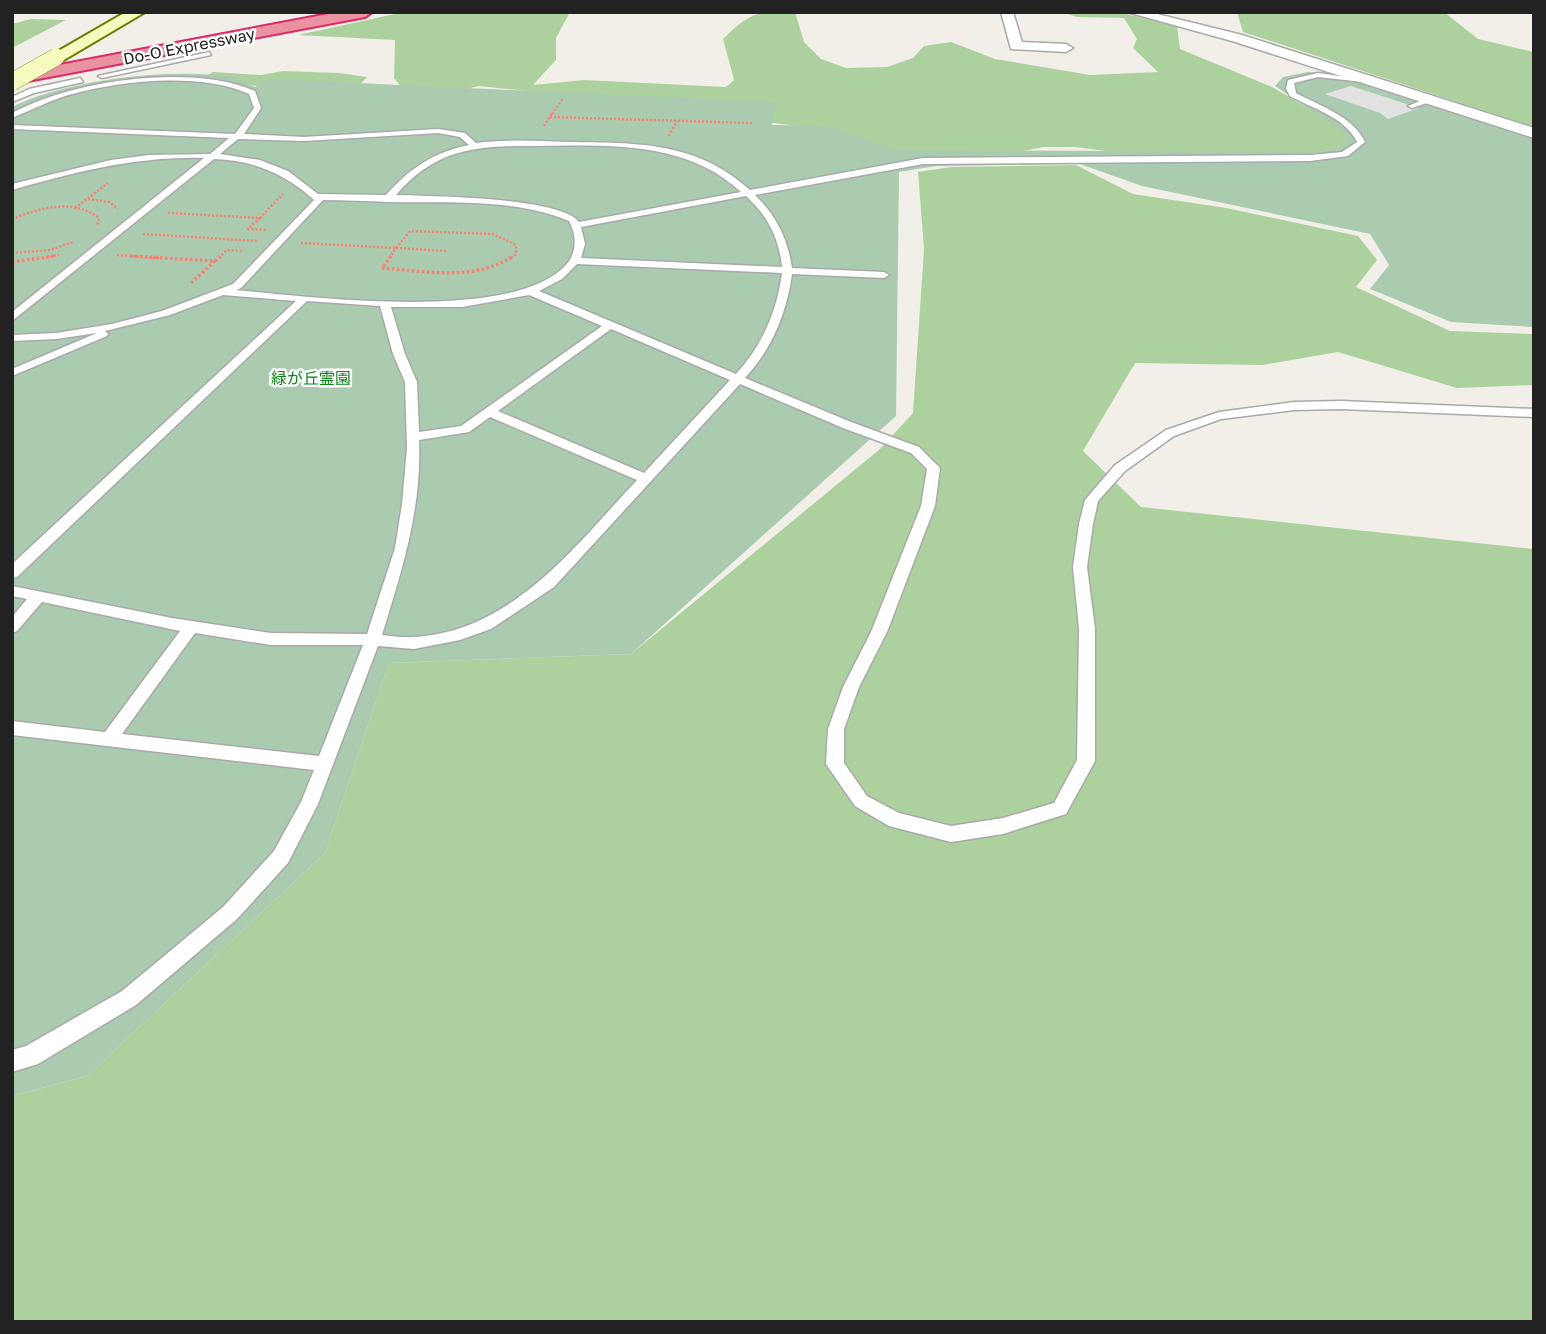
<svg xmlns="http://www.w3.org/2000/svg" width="1546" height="1334" font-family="'Golos Text','Noto Sans JP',sans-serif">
<rect width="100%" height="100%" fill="#f2efe9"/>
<g fill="#add19e">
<path d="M404,12h166l-14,26v22l-23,25 51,-5 142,7 8,-7 -11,-41c29,-28 32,-27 72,-27l9,30 17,17 25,9 41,-1 26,-9 11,-12 27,-4 44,17 95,16 68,-3 -25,-24 4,-9 -13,-21 -47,-1 -16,-5h57l59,14 3,23 92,38 79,46 -7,12 -24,7 -198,1 -47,-6h-31l-21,4 -101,4 -52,-9 -44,-16 -298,-39 -49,-5 -56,13 -16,-5 -13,-16 1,-38 -97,-5z"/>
<path d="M1237,12h207l34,27 56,13v75l-291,-95z"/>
<path d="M31,19l35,1 -54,28v-24z"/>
<path d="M283,71l56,2 28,4 -11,12 -94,-2 -57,-10 8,-5 48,3z"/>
<path d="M1076,165l57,29 93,14 132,28 19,24 -21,27 94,44 84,3v51l-77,3 -119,-36 -76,13 -127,-2 -52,88 58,56 393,42v773h-1522v-226l75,-20 238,-223 64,-190 242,-9 249,-205 33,-36 11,-164 -6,-77 33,-5z"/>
</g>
<path fill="#aacbaf" d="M1308,72l30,1 196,65v189l-83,-5 -81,-33 19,-24 -19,-31 -228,-48 -62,-22 -144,2 -37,6 -3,244 -265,238 -242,9 -64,190 -238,223 -75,20v-989c52,-27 161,-40 218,-30 9,1 17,7 25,10l14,-8 508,23 -5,23 55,1 70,24 423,2 23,-7 6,-9 -74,-50 8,-9z"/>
<path fill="#e2e2e2" d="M1351,86l68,22 -31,11 -8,-6 -55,-19z"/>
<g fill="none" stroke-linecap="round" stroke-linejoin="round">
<g stroke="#a9a9a9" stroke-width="3">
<g id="lane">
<path d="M209,52l2,3 -109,23 -4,-2z"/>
<path d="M1318,73l49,7 -4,2 -45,-5 -24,6 2,10c24,13 57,23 69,49l-17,14 -38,5 -387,3 -168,31c21,20 33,44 37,73l92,4 5,3 -5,3 -92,-4c-5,38 -20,75 -47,104l106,44 68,25 21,21 -5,38 -48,126 -28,55 -15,42v34l23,33 32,17 52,13 52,-8 51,-15 23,-43 2,-131 -6,-62 6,-43 6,-24 30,-35 51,-35 53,-18 75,-10 47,-1 193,8v8l-193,-8 -47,1 -73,9 -47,17 -49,35 -27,30 -5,23 -6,43 8,62v132l-29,53 -63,20 -52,8 -62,-16 -34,-20 -29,-42 2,-35 15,-42 28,-55 50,-126 6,-37 -16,-16 -68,-25 -103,-44 -186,203 -63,42 -31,11 -46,9 -36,-3 -60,158 -30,59 -51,56 -101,86 -98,59 -26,8v-22l14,-4 96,-55 101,-84 51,-56 27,-49 13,-32 -302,-35v-14l93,11 75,-101 -138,-29 -25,29 -5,2v-16l15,-18 -15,-3v-10l160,32 99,15 96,1 28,-86 7,-44 5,-56 -2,-66 -12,-28 -13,-48 -73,-5 -290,276 -5,1v-14l284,-263 -73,-6 -53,20 -65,16 3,3 -1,2 -95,40v-7l85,-36 -41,6 -44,2v-6l44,-2 56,-9 50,-13 71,-27 81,-84c-28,-26 -61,-40 -100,-41l-202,162v-9l192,-154c-66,-2 -129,14 -192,32v-6l99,-24 38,-5 61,-1 19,-16 -217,-9v-4l223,9 19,-26 -5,-14c-50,-23 -135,-13 -187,3 -17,6 -33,14 -50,21v-5c60,-33 180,-50 243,-22l6,17 -17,26 60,3 134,-8 27,4 11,10c31,-4 61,-2 92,-1 68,1 128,-1 182,48l173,-32 387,-3 32,-3 15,-10c-11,-24 -45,-34 -67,-46l-4,-7 2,-9zM438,133l22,4 9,8c-35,7 -59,23 -83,50l-68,-1 -30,-23 -28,-11 -40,-6 18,-15 66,2zM522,146c75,0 160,-9 219,46l-162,30c-19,-25 -150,-26 -183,-27 36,-42 72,-49 126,-49zM746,196c22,20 33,42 36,71l-201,-9 4,-14 -4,-17zM323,200c22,0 44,1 65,2 56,1 129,-4 181,19 8,14 8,32 -3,44 -53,58 -256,32 -330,25l5,-2zM577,264l205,9c-5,38 -20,73 -46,101l-197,-83 23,-12zM529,295l73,31 -141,100 -42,6 -2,-50 -12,-28 -14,-47h71zM611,329l119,51 -86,93 -146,-62zM490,417l147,63c-61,65 -125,152 -223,157 -10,1 -22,-1 -32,-2 20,-65 40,-126 37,-195l50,-8zM195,633l76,12h92l-44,111 -197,-22z"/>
<path d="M80,78l3,4 -49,11 -22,9v-5l17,-8z"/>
<path d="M1427,98l3,4 -18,6 -4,-2z"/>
</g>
</g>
<g stroke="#a9a9a9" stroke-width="3">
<g id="street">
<path d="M1001,12h12l9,30 44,2 7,4 -7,4 -55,-3z"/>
<path d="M1127,12h22l93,23 292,93v10l-302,-97z"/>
</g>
</g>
<g stroke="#707d05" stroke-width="4">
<path id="secondary" d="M126,12h19l-83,49h-12l-2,-4z"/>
</g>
<g stroke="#dc2a67" stroke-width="4">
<path id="highway" d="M339,12h33l-7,5 -353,67v-10z"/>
</g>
<path stroke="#fa8072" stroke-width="2" stroke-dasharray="2 2" stroke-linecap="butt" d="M552,114l11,-16"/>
<g stroke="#fa8072" stroke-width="2.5" stroke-dasharray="2 2" stroke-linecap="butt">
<path d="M550,117l202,6"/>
<path d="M544,126l9,-14"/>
<path d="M669,136l8,-15"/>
<path d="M88,199l21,3 9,7"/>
<path d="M75,208l33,-25"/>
<path d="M168,213l92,5 -12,11 19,1"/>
<path d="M260,218l23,-24"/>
<path d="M12,219c28,-11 61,-21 87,-1l-2,8"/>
<path d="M143,234l114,7"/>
<path d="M301,243l95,5"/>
<path d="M396,248l51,3"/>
<path d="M396,248l14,-17 83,3 23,11v9l-5,4"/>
<path d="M12,253l38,-3 23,-8"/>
<path d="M117,255l42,3"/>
<path d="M42,258l17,-3"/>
<path d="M219,258l8,-8 17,1"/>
<path d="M389,258l7,-10"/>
</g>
<g stroke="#fa8072" stroke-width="3.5" stroke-dasharray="2.5 2.5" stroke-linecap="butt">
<path d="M130,256l85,5 6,-5"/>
<path d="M391,256l-9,12c44,3 92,14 131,-12"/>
<path d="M12,262l42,-6"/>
<path d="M191,283l24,-22"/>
</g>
<use href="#lane" fill="#fff" fill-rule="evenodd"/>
<use href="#street" fill="#fff" fill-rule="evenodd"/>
<use href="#secondary" fill="#f7fabf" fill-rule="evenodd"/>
<use href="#highway" fill="#e892a2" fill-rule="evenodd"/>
<g stroke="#707d05" stroke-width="18" stroke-linecap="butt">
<path id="secondary-bridge" d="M12,82l44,-25"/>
</g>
<use href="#secondary-bridge" stroke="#f7fabf" stroke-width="17"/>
</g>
<g text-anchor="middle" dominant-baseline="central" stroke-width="5" stroke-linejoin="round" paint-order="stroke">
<g font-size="16" fill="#222" stroke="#fff">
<text transform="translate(189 46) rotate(-11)">Do-O Expressway</text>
</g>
<g font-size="16" fill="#0c8416" stroke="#fff">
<text x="311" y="378">緑が丘霊園</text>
</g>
</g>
<rect width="1546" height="1334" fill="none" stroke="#222222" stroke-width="28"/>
</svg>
